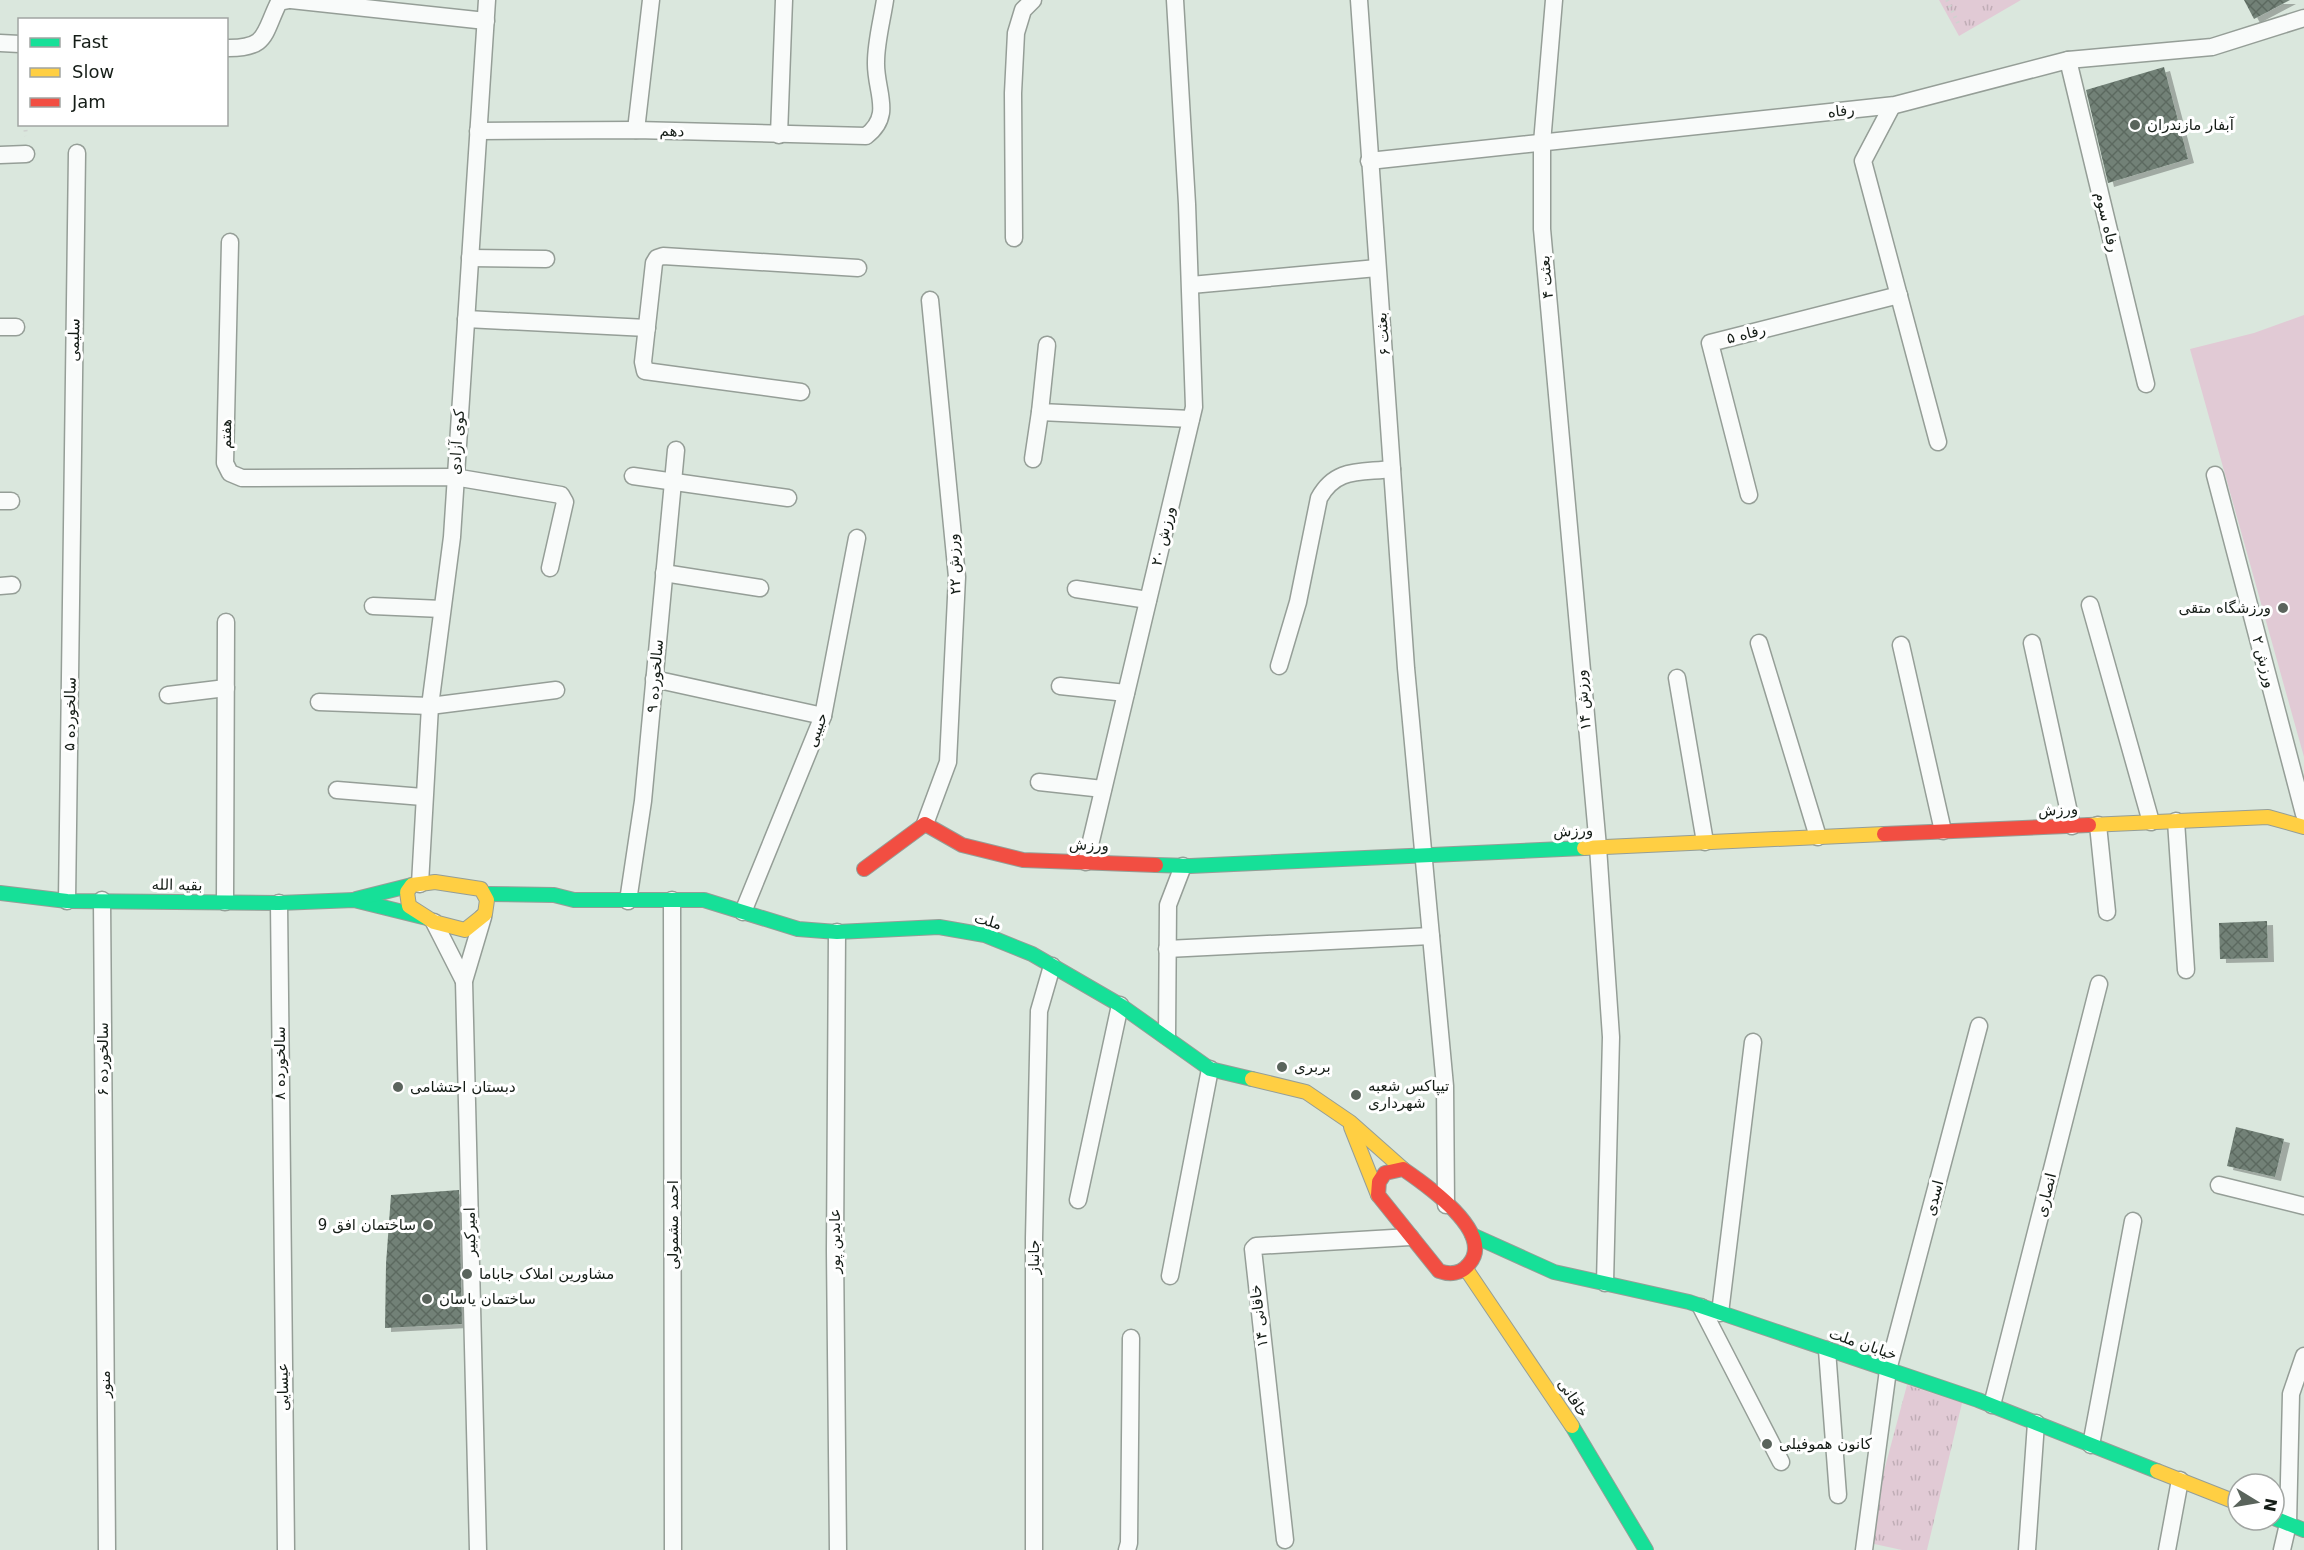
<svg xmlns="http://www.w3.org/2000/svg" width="2304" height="1550" font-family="'DejaVu Sans','Noto Sans Arabic',sans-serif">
<defs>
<pattern id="park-tufts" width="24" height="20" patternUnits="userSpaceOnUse" patternTransform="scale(1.5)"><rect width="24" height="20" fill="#e1cad5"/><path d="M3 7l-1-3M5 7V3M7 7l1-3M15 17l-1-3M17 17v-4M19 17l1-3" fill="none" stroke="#c0adb6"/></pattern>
<pattern id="building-cross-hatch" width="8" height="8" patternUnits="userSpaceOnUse" patternTransform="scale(1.5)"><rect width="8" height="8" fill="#728177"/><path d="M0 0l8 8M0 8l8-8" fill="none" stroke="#5c6961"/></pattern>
<filter id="shadow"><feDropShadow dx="6" dy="4" stdDeviation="0" flood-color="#0004"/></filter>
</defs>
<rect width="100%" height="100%" fill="#dae7dd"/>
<g fill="url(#park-tufts)">
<path d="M1939,0h82l-62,36z"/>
<path d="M1907,1385l55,18 -35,147h-25l-37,-8z"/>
</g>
<path fill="#e1cad5" d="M2304,315v442l-114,-408 64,-16z"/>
<g fill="url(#building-cross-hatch)" filter="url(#shadow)">
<path d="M2244,0h46l-36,19z"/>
<path d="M2164,67l24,92 -80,24 -22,-93z"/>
<path d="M2267,921l1,37 -48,1 -1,-36z"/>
<path d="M2236,1127l48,12 -9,38 -48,-11z"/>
<path d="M459,1190l3,134 -77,4 1,-64 5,-69z"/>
</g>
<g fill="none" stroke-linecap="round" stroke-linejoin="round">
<g stroke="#959e97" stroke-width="19">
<g id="street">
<path d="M291,0l195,21"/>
<path d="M1359,0l47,668 39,418 1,119"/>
<path d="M1554,0l-12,143v86l56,618 13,190 -6,246"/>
<path d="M0,43l20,1"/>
<path d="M226,48c42,1 37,-14 53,-46l10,-2"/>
<path d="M2068,60l78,324"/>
<path d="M1892,106l-29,55 75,281"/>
<path d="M636,130l15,-130"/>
<path d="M478,131l158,-1 230,6c28,-21 9,-45 10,-74 0,-20 6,-42 9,-62"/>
<path d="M779,135l5,-135"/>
<path d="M0,155l26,-1"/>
<path d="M1369,161l526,-56 173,-45 144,-13 92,-29"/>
<path d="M1014,238l-1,-145 3,-60 7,-23 10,-10"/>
<path d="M230,242l-5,221 5,10 12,5 212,-1 107,18 4,7 -15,66"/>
<path d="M470,258l76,1"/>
<path d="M1191,285l186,-17"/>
<path d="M466,319l181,9"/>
<path d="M0,327h16"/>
<path d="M1047,345l-7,67 151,7"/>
<path d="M801,392l-156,-21 -2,-9 11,-99 3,-5 6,-2 195,12"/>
<path d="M1033,459l7,-47"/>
<path d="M2215,475l89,339"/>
<path d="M633,476l155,22"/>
<path d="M1749,495l-39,-152 189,-48"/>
<path d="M0,501h11"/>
<path d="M664,573l96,15"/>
<path d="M0,586l12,-1"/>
<path d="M1076,589l72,11"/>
<path d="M2090,605l61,217"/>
<path d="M373,606l69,3"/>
<path d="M1759,643l59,194"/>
<path d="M2032,643l40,183"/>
<path d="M1901,645l42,186"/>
<path d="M1279,666l19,-64 21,-104c17,-31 41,-25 73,-29"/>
<path d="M1677,678l28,164"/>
<path d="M654,679l169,37"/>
<path d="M1060,686l66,7"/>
<path d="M168,695l58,-7"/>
<path d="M319,702l111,4 126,-16"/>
<path d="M1039,782l64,7"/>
<path d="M337,790l86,7"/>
<path d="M2176,821l10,149"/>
<path d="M925,824l23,-62 9,-185 -27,-277"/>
<path d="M2098,825l9,87"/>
<path d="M1086,862l108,-455 -7,-203 -12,-204"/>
<path d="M420,884l10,-178 22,-169 35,-537"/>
<path d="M102,900l5,650"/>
<path d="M672,900l1,650"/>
<path d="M67,901l10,-748"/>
<path d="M628,901l15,-100 33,-351"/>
<path d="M225,902l1,-280"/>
<path d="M279,903l7,647"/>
<path d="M743,912l80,-196 34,-178"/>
<path d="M434,922l30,59"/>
<path d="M837,932l-2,319 3,299"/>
<path d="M1167,949l264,-13"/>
<path d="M1167,1036l1,-131 15,-39"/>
<path d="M2219,1185l85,21"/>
<path d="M1078,1200l42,-195"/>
<path d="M1170,1276l40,-207"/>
<path d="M1701,1307l80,155"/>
<path d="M1720,1313l33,-271"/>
<path d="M1827,1350l11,145"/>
<path d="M1992,1405l107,-421"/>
<path d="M2091,1445l42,-224"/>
<path d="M1285,1540l-32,-291 3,-3 154,-9"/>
<path d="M478,1550l-14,-569 19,-64"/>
<path d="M1034,1550v-312l5,-227 13,-45"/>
<path d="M1127,1550l2,-7 2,-205"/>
<path d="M1864,1550l24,-180 91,-344"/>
<path d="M2027,1550l9,-127"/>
<path d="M2167,1550l13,-70"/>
<path d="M2282,1550l6,-26 3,-130 13,-38"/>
</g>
</g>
<g stroke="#959e97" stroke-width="16">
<g id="fast">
<path d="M1156,865l34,1 394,-18"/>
<path d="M0,893l67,8 212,2 75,-3 73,18"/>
<path d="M486,894l68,1 20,5h130l94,29 39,3 102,-5 46,8 47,19 88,51 90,64 42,10"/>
<path d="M356,899l56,-14"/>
<path d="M1472,1235l82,37 135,30 289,98 179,71"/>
<path d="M1572,1426l74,124"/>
<path d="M2274,1518l30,12"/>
</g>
</g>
<g stroke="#959e97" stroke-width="16">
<g id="slow">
<path d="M2089,825l179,-8 36,10"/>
<path d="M1584,848l300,-14"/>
<path d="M435,882l46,7 6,11 -2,14 -20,16 -31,-8 -25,-16 -2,-14 5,-7z"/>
<path d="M1252,1079l54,13 44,30 53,47"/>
<path d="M1351,1127l27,68"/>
<path d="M1466,1269l106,157"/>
<path d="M2157,1471l81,32"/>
</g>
</g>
<g stroke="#959e97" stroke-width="16">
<g id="jam">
<path d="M1884,834l205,-9"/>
<path d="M864,869l61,-45 37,21 61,15 133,5"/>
<path d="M1403,1169c22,15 93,64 66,95 -8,10 -19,11 -30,7l-61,-76 1,-13 6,-9z"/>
</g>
</g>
<g stroke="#cfd3d0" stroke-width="4" stroke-dasharray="1.5 4.5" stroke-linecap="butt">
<path d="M1947,0l11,23"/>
<path d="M25,124l1,12"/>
</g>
<use href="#street" stroke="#f9fbfa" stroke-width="16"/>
<use href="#fast" stroke="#16e098" stroke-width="14"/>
<use href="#slow" stroke="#ffcf43" stroke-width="14"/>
<use href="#jam" stroke="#f24e42" stroke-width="14"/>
</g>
<g fill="#5a645c" stroke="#fff" stroke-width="2">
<circle cx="2135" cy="125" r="6"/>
<circle cx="2283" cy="608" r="6"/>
<circle cx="1282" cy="1067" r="6"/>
<circle cx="398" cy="1087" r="6"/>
<circle cx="1356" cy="1095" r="6"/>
<circle cx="428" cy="1225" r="6"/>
<circle cx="467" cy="1274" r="6"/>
<circle cx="427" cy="1299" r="6"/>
<circle cx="1767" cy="1444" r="6"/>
</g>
<g text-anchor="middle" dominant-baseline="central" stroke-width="6" stroke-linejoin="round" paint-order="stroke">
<g font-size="15" fill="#151d17" stroke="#fff">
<text transform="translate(1841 111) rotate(-6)">رفاه</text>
<text transform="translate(672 131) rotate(2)">دهم</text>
<text transform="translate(2107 222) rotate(77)">رفاه سوم</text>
<text transform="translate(1546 277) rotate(-95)">بعثت ۴</text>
<text transform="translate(1383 334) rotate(-95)">بعثت ۶</text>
<text transform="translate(1746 334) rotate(-14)">رفاه ۵</text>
<text transform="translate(74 340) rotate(-89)">سلیمی</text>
<text transform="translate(226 434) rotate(-89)">هفتم</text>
<text transform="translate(457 442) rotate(-86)">کوی آزادی</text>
<text transform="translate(1163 536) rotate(-77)">ورزش ۲۰</text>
<text transform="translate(954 564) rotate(-93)">ورزش ۲۲</text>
<text transform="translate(2264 662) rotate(75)">ورزش ۲</text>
<text transform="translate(655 676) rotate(-85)">سالخورده ۹</text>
<text transform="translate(1583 700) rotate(-95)">ورزش ۱۴</text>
<text transform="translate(70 714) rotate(-89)">سالخورده ۵</text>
<text transform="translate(817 730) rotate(-70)">حبیبی</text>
<text transform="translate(2058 810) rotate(-3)">ورزش</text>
<text transform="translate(1573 831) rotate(-2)">ورزش</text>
<text transform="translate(1089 845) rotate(2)">ورزش</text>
<text transform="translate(177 885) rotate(1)">بقیه الله</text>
<text transform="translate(988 921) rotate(16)">ملت</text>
<text transform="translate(103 1059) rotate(-90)">سالخورده ۶</text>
<text transform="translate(280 1063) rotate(-90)">سالخورده ۸</text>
<text transform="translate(2046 1195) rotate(-76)">انصاری</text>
<text transform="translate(1934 1198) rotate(-75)">اسدی</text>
<text transform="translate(673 1225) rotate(-90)">احمد مشمولی</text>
<text transform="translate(470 1232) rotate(-91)">امیرکبیر</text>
<text transform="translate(835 1241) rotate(-90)">عابدین پور</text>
<text transform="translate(1034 1257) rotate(-90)">جانباز</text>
<text transform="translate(1259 1316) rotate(-97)">خاقانی ۱۴</text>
<text transform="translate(1863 1344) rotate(19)">خیابان ملت</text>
<text transform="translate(105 1384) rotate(-90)">منور</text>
<text transform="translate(283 1387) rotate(-91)">عیسایی</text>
<text transform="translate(1573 1398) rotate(56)">خاقانی</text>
</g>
<g font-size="15" fill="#151d17" stroke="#fff" text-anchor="start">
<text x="2147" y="125">آبفار مازندران</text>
<text x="2271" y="608" text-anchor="end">ورزشگاه متقی</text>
<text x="1294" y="1067">بربری</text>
<text x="1368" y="1086">تیپاکس شعبه<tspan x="1368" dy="17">شهرداری</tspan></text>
<text x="410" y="1087">دبستان احتشامی</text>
<text x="416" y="1225" text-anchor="end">ساختمان افق 9</text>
<text x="479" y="1274">مشاورین املاک جاباما</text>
<text x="439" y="1299">ساختمان یاسان</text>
<text x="1779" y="1444">کانون هموفیلی</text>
</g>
</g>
<rect x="18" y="18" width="210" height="108" fill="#ffffff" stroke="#a1a5a2" stroke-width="1.5"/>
<rect x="30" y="38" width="30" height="9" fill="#16e098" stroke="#a1a5a2" stroke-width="1.5"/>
<text x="72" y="48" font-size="18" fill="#151d17">Fast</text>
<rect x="30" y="68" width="30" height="9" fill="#ffcf43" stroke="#a1a5a2" stroke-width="1.5"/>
<text x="72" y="78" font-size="18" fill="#151d17">Slow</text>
<rect x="30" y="98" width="30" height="9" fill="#f24e42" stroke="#a1a5a2" stroke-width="1.5"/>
<text x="72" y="108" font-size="18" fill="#151d17">Jam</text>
<g transform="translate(2256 1502) rotate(101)"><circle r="28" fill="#ffffff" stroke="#a1a5a2" stroke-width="1.5"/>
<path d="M0-4.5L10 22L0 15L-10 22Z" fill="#5a645c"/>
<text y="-9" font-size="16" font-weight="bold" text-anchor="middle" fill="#151d17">N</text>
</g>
</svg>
